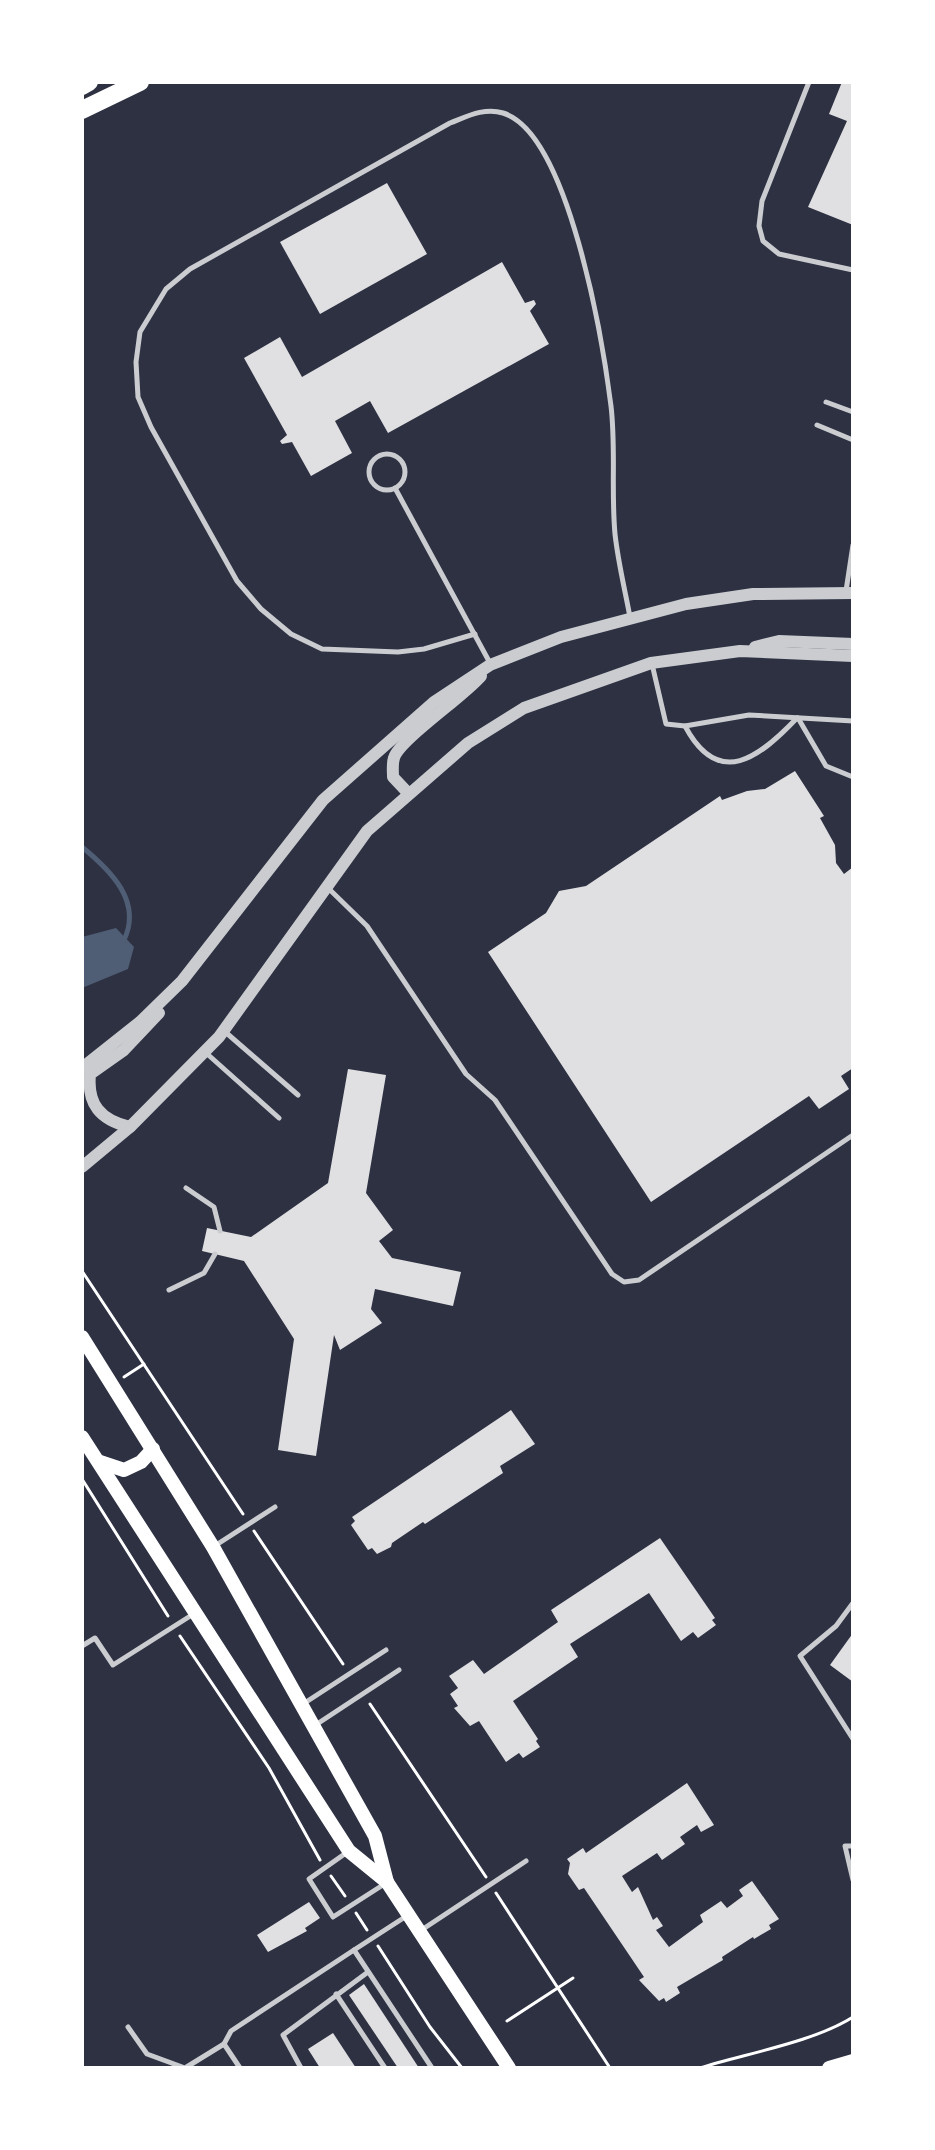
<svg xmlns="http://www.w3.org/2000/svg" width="935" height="2150" font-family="'PT Sans Narrow',sans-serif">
<rect width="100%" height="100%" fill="#2d3142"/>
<path fill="#4f5d75" d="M116,928l18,19 -6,22 -46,19v-51z"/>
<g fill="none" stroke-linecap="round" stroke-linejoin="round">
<path stroke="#4f5d75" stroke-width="5" d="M82,847c28,23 62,55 41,95"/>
</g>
<g fill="#e0e0e3">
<path d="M842,82h11v143l-45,-18 39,-86 -18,-7z"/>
<path d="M387,183l40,71 -107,60 -40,-72z"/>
<path d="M502,262l23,41 9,-3 2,4 -6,7 19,33 -161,89 -18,-32 -35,20 17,32 -41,23 -19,-34 -10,2 -2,-3 7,-6 -43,-77 36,-21 22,40z"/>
<path d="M795,771l29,45 -4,2 15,27 1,18 8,11 9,-7v201l-12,8 8,13 -30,20 -10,-13 -158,106 -163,-250 58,-39 13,-22 27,-5 134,-90 2,4 25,-9 18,-2z"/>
<path d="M348,1069l38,6 -20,118 27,37 -14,11 13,17 69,14 -8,34 -78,-17 -4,20 11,14 -42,27 -6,-15 -18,121 -38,-6 16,-111 -50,-78 -42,-10 5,-23 44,9 77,-54z"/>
<path d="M511,1410l24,34 -35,22 3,7 -78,51 -2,-2 -31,21 -1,4 -14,7 -5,-6 -4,2 -17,-25 4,-4 -3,-4z"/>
<path d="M660,1538l55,80 -3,2 4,5 -18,13 -5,-6 -12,9 -32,-48 -79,51 8,13 -65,44 25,38 -2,2 4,6 -17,11 -4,-5 -13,9 -27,-41 -9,5 -16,-18 4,-2 -8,-12 8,-6 -9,-12 24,-16 11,14 74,-52 -7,-12z"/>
<path d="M853,1633v49l-23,-17z"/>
<path d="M687,1783l27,42 -13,7 -4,-7 -17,12 5,7 -23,16 -5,-7 -35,23 10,16 6,-5 15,33 4,-3 6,9 -7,4 13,17 34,-25 -3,-7 21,-14 6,7 16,-12 -4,-6 13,-9 27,38 -10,6 2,4 -17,10 -1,-2 -31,20 1,3 -46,27 3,6 -14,9 -2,-4 -5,3 -20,-21 5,-3 -60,-89 -5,2 -11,-16 2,-11 -3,-4 16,-11 3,5z"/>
<path d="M309,1902l11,16 -15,10 2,3 -39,21 -11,-17z"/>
<path d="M364,1984l55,84h-21l-49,-73z"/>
<path d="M333,2033l23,35h-36l-12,-19z"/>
</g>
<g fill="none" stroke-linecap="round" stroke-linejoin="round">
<g stroke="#fff" stroke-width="3">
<path d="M82,1271l161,243"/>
<path d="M124,1377l20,-13"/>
<path d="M82,1479l86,137"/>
<path d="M254,1531l89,133"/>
<path d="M180,1636l89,132 51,92"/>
<path d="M370,1704l116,173"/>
<path d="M331,1876l14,20"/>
<path d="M496,1893l114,175"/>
<path d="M356,1913l11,17"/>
<path d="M378,1946l52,81 32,41"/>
<path d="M507,2021l66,-43"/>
<path d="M700,2068c44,-14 114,-26 153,-51"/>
</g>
<g stroke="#caccd0" stroke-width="5">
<path d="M809,82l-47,119 -3,25 4,15 16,13 74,16"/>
<path d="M826,402l27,10"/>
<path d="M817,425l36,15"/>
<circle cx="387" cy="472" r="18"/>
<path d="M395,488l95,175"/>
<path d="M846,591l7,-46"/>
<path d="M475,634l-51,15 -26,3 -76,-3 -31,-15 -30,-25 -24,-28 -86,-154 -13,-30 -2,-35 4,-30 26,-43 24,-20 260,-146c16,-6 34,-16 53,-10 66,20 100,230 108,293 5,42 0,85 4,128 3,28 10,56 15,83"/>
<path d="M652,664l14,60 19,2 64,-11 104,6"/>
<path d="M798,718l28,48 27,11"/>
<path d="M685,726c34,64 75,31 112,-8"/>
<path d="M327,887l40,39 99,148 29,26 117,174 12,8 15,-2 214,-145"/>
<path d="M223,1030l75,65"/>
<path d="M205,1052l74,66"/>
<path d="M186,1188l28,19 6,24"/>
<path d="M169,1290l35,-17 11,-19"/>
<path d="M213,1547l62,-40"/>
<path d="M853,1603l-17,23 -36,30 53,83"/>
<path d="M82,1646l13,-8 18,27 82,-52"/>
<path d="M303,1704l83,-54"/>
<path d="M314,1726l85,-56"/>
<path d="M853,1846h-8l8,34"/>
<path d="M346,1853l-37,26 24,38 53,-34"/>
<path d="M405,1917l-51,33 78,118"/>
<path d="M420,1931l106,-70"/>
<path d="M336,1994l49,74"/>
<path d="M128,2027l19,27 38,14 39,-24"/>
<path d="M240,2068l-16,-24 7,-13 123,-81"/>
<path d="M301,2068l-18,-33 85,-63"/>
</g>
<g stroke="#caccd0" stroke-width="12">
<path d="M755,647l24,-6 74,3"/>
<path d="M409,794l-16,-17c0,-5 -1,-13 1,-19 5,-18 69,-61 87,-82"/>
<path d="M82,1068l58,-46 42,-41 141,-181 111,-98 56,-37 71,-28 125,-33 67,-10 100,-1"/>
<path d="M130,1127c-30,-7 -43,-23 -40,-53l34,-24 35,-37"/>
<path d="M82,1167l48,-40 89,-90 148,-206 101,-88 56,-35 127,-45 89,-12 113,5"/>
</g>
<g stroke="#fff" stroke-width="14">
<path d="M82,1337l131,210 162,289 12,46 122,186"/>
<path d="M82,1437l267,414 38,31"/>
<path d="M100,1462l24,8 17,-8 12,-13"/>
<path d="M829,2068l24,-7"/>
</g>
<g stroke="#fff" stroke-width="18">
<path d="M82,86l7,-4"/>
<path d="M82,110l58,-28"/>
</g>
</g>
<rect width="935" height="2150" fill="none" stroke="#ffffff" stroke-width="168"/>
</svg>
